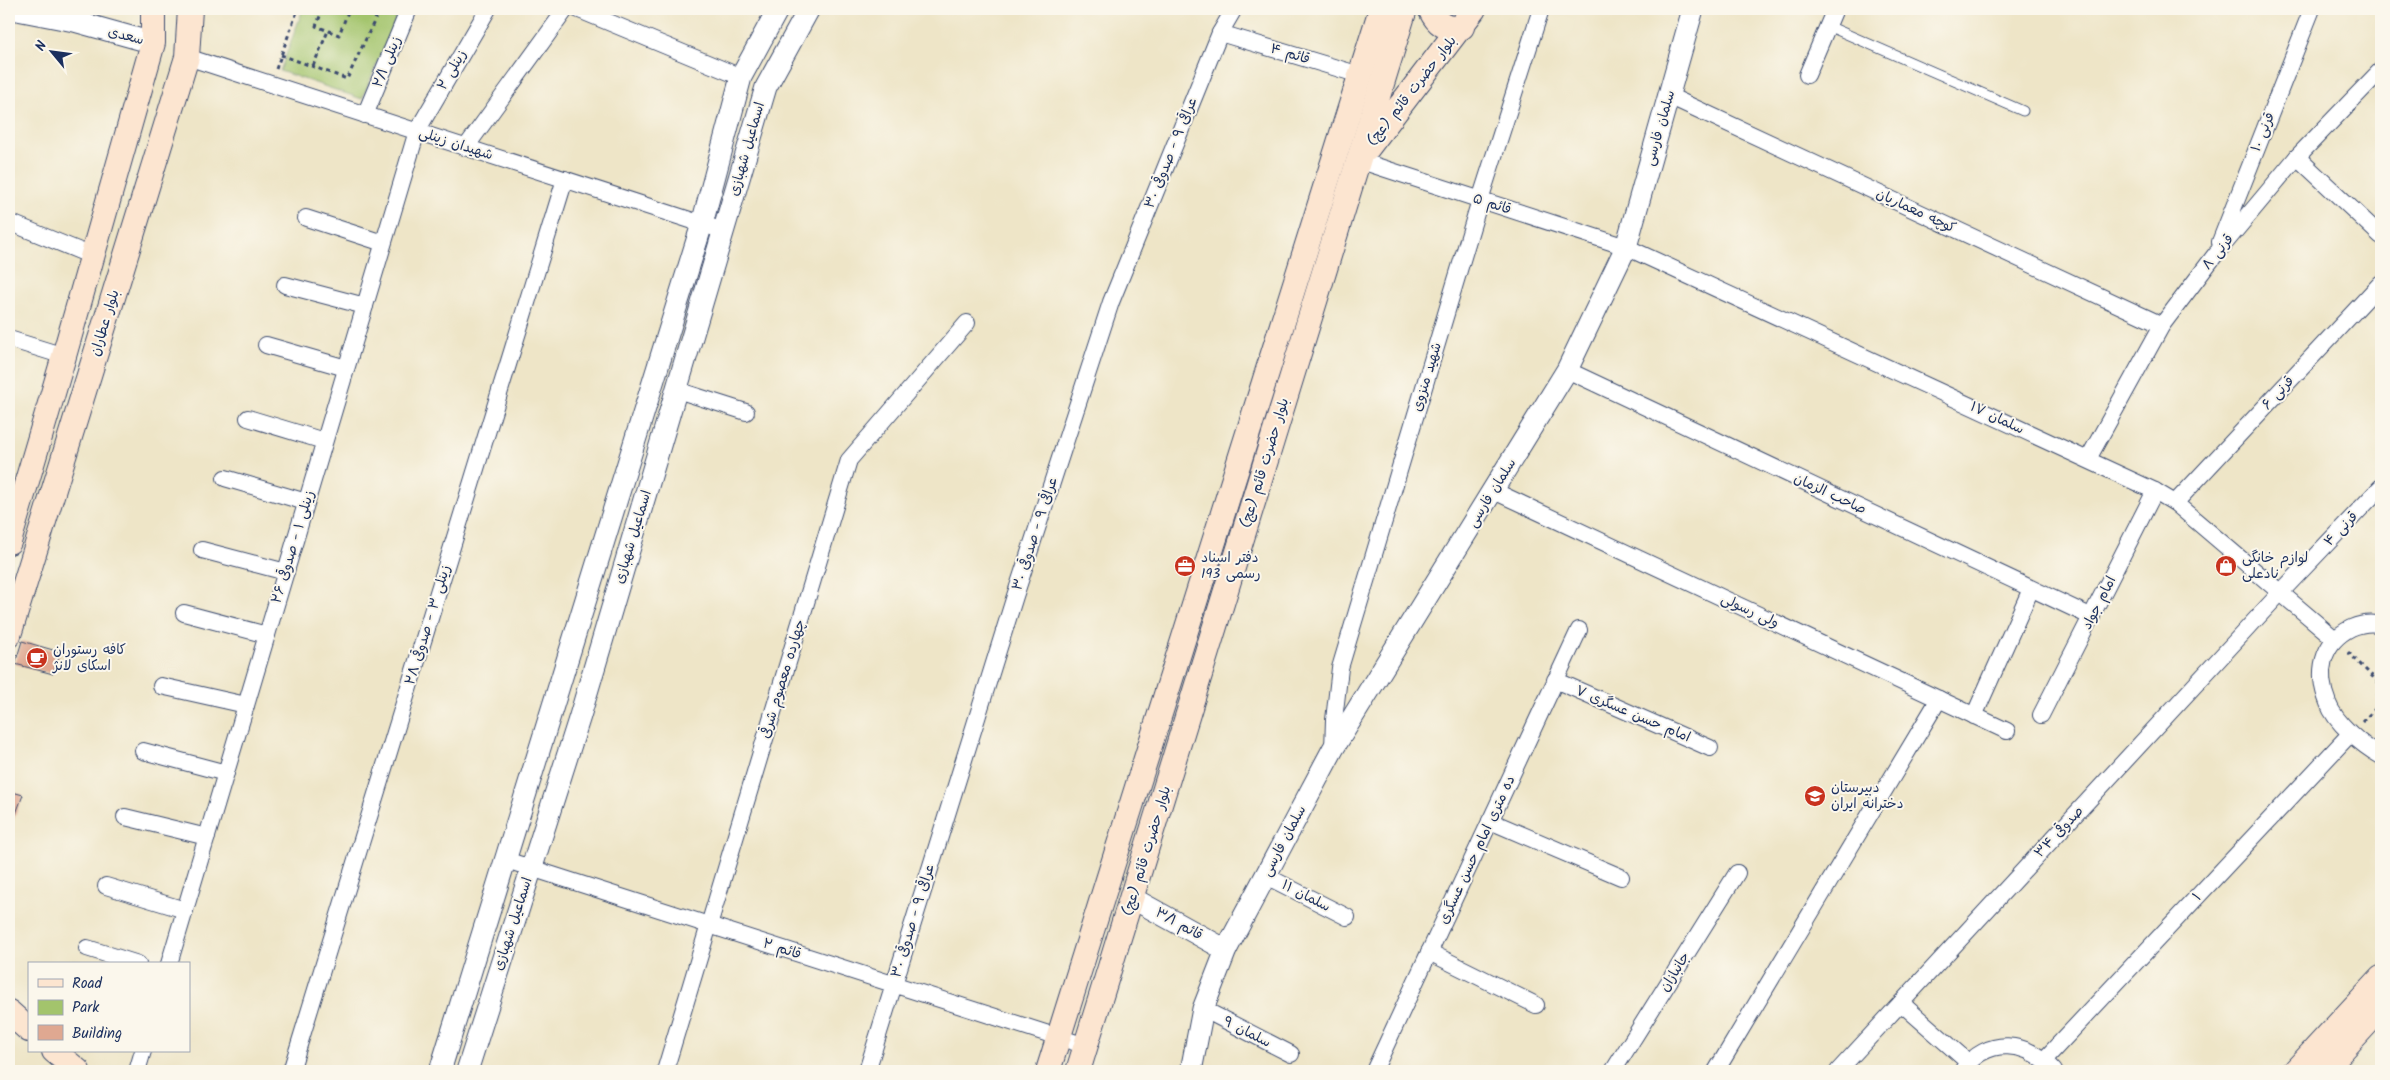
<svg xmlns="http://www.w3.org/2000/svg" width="2390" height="1080" font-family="Kalam,'Playpen Sans Arabic',sans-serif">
<rect width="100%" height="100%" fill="#fbf7ec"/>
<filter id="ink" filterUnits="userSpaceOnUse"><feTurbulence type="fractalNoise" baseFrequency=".02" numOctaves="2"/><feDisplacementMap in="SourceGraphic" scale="10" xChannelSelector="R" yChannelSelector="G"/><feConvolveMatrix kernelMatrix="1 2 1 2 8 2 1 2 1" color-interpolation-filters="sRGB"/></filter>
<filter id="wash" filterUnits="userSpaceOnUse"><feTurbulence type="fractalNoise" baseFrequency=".0096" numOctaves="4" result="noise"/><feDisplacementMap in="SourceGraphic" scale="20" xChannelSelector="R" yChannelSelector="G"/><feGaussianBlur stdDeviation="1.12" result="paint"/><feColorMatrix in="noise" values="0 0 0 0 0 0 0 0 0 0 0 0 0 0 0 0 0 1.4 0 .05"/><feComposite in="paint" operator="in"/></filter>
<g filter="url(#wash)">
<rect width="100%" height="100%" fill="#eee5c7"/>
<path fill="#a3c46c" stroke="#5f7a65" d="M303,9h97l-38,90 -82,-28z"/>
<g id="blocks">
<g fill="#dfa891">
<path d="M22,641l38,11 -7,22 -38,-10z"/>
<path d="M9,791l14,4 -11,29 -3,-1z"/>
</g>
</g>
</g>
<g filter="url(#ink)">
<use href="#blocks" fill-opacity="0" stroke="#3b4a6e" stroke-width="1"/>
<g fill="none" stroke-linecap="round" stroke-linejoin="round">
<g stroke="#3b4a6e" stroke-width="11">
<path id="service" d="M1828,26l195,85"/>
</g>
<g stroke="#3b4a6e" stroke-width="18">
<g id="minor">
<path d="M577,9l164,68"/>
<path d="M1220,33l140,42"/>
<path d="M187,57l537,174"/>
<path d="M1807,75l28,-66"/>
<path d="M1669,96l493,229"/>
<path d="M365,115l44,-106"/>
<path d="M466,147l100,-138"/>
<path d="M2297,157l84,79"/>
<path d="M1358,160l268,87 529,244 20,12 160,136"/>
<path d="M306,218l77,25"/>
<path d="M9,222l83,34"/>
<path d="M2220,242l92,-233"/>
<path d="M285,285l80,21"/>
<path d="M9,339l55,17"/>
<path d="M266,345l80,23"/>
<path d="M1567,370l525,247"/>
<path d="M677,390l69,22"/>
<path d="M248,418l76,23"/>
<path d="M2088,459l74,-134 53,-70 82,-98 84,-87"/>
<path d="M225,478l81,24"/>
<path d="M1494,491l513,240"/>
<path d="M2175,503l206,-220"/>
<path d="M202,550l84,22"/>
<path d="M184,613l83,22"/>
<path d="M2381,625c-10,-3 -20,-1 -30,3 -30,15 -35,45 -23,75 7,20 35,43 53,53"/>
<path d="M1555,680l155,68"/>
<path d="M161,686l85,19"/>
<path d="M2041,715l114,-224"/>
<path d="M1974,716l57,-127"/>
<path d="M1333,749l1,-29 6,-52 140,-468 61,-191"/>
<path d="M143,751l83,22"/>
<path d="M125,817l82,20"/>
<path d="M1490,821l131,56"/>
<path d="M506,860l580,186"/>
<path d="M1266,876l81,41"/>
<path d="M106,886l79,24"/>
<path d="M87,948l51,16"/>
<path d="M1429,952l107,53"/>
<path d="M169,964l248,-833 71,-122"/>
<path d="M1901,1003l67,59"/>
<path d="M1203,1009l88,45"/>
<path d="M2044,1060l306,-326"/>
<path d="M137,1071l6,-20"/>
<path d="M291,1071l274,-892"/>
<path d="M665,1071l184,-611 118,-137"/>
<path d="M867,1071l148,-475 96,-294 109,-269 14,-24"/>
<path d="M1374,1071l205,-441"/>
<path d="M1613,1071l124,-198"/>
<path d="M1716,1071l223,-372"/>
<path d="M1838,1071l443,-479 100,-105"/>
<path d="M1962,1071c25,-35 66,-31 92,0"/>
</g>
</g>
<g stroke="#3b4a6e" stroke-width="23">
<g id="tertiary">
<path d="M12,9l62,12 79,22"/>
<path d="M1132,898l94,52"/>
<path d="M440,1071l262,-847 39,-147 37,-68"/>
<path d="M467,1071l113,-355 186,-629 43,-78"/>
<path d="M1191,1071l12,-62 23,-59 107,-201 234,-379 59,-123 67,-238"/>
</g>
</g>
<g stroke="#3b4a6e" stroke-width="26">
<g id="secondary">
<path d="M1430,9c7,15 15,21 32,18"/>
<path d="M1367,149l107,-140"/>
<path d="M9,542l55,-186 89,-313v-34"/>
<path d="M9,635l178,-578 3,-48"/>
<path d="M9,1012l20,18"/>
<path d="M54,1051l24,20"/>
<path d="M1048,1071l333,-1062"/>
<path d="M1078,1071l327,-1062"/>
<path d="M2295,1071l86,-93"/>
<path d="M2323,1071l58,-63"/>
</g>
</g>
<g stroke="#3b4a6e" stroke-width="3" stroke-dasharray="4 4" stroke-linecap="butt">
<path d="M323,9l-7,17 23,9 10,-26"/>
<path d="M281,55l66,24 33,-70"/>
<path d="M313,66l15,-35"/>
<path d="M276,69l22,-60"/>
<path d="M2348,652l33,33"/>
<path d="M2381,688c-5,6 -6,13 0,19"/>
<path d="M2362,722l17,-17"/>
</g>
<use href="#service" stroke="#fff" stroke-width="9"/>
<use href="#minor" stroke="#fff" stroke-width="16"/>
<use href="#tertiary" stroke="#fff" stroke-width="21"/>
<use href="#secondary" stroke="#fce5d0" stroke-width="24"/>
</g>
</g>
<defs>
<g id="office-disc" transform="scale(1.125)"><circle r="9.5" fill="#c8321e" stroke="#fbf7ec"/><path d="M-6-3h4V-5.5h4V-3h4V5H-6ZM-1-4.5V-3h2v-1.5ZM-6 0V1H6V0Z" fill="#fff"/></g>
<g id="shop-disc" transform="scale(1.125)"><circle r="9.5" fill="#c8321e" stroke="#fbf7ec"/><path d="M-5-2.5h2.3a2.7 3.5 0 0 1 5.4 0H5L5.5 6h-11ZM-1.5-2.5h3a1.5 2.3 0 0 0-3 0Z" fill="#fff"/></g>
<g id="cafe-disc" transform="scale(1.125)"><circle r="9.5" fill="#c8321e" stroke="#fbf7ec"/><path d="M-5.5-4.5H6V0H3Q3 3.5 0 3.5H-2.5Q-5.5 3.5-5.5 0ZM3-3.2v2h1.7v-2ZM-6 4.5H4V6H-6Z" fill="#fff"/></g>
<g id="school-disc" transform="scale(1.125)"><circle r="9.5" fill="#c8321e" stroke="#fbf7ec"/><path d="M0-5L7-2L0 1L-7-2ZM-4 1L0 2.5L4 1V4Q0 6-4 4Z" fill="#fff"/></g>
</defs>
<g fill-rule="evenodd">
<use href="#office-disc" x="1185" y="566"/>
<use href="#shop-disc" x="2226" y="566"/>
<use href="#cafe-disc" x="37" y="658"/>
<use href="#school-disc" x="1815" y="796"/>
</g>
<g text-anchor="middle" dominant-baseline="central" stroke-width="4" stroke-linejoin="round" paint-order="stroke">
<g font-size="14" fill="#1b2f5e" stroke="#fbf7ec">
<text transform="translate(126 36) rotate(15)">سعدی</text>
<text transform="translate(1290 54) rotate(17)">قائم ۴</text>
<text transform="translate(387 62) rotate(-68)">زینلی ۲/۱</text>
<text transform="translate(452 70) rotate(-60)">زینلی ۲</text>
<text transform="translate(1412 91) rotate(-52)">بلوار حضرت قائم (عج)</text>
<text transform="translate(1660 128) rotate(-74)">سلمان فارسی</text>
<text transform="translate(2263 132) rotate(-68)">قرنی ۱۰</text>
<text transform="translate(456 144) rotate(18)">شهیدان زینلی</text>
<text transform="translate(747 149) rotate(-74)">اسماعیل شهبازی</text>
<text transform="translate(1171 153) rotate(-68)">عراقی ۹ - صدوقی ۳۰</text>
<text transform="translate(1492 204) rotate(18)">قائم ۵</text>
<text transform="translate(1916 211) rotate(25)">کوچه معماریان</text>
<text transform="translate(2218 252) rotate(-51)">قرنی ۸</text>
<text transform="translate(105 323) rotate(-73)">بلوار عطاران</text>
<text transform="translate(1427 377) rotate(-73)">شهید منزوی</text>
<text transform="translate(2278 393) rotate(-47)">قرنی ۶</text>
<text transform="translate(1997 418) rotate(25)">سلمان ۱۷</text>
<text transform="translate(1265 463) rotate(-73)">بلوار حضرت قائم (عج)</text>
<text transform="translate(1492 493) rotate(-58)">سلمان فارسی</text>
<text transform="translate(1830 494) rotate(25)">صاحب الزمان</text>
<text transform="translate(2341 529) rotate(-46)">قرنی ۴</text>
<text transform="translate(1035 534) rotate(-72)">عراقی ۹ - صدوقی ۳۰</text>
<text transform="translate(633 537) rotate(-73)">اسماعیل شهبازی</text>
<text transform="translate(293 547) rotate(-73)">زینلی ۱ - صدوقی ۲۶</text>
<text transform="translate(2099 603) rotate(-63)">امام جواد</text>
<text transform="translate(1750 611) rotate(25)">ولی رسولی</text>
<text transform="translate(428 625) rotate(-73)">زینلی ۳ - صدوقی ۲۸</text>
<text transform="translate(783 679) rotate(-73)">چهارده معصوم شرقی</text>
<text transform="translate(1633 714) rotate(23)">امام حسن عسگری ۷</text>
<text transform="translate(2059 832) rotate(-47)">صدوقی ۳۴</text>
<text transform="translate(1284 841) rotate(-62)">سلمان فارسی</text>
<text transform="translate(1477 850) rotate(-65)">ده متری امام حسن عسگری</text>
<text transform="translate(1147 851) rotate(-73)">بلوار حضرت قائم (عج)</text>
<text transform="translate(1306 896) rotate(27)">سلمان ۱۱</text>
<text transform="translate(2197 897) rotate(-47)">۱</text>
<text transform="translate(913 921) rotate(-73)">عراقی ۹ - صدوقی ۳۰</text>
<text transform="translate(513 924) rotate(-72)">اسماعیل شهبازی</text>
<text transform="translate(1179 924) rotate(29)">قائم ۳/۱</text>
<text transform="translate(782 949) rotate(18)">قائم ۲</text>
<text transform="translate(1675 972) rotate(-58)">جانبازان</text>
<text transform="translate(1247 1032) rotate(27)">سلمان ۹</text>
</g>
<g font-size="14" fill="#1b2f5e" stroke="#fbf7ec" text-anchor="start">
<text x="1201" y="558">دفتر اسناد<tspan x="1201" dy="16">رسمی 193</tspan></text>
<text x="2242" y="558">لوازم خانگی<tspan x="2242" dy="16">نادعلی</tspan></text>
<text x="53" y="650">کافه رستوران<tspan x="53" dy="16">اسکای لانژ</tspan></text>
<text x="1831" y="788">دبیرستان<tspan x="1831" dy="16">دخترانه ایران</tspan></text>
</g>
</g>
<rect width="2390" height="1080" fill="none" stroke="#fbf7ec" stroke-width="30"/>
<rect x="28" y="962" width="162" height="90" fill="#fbf7ec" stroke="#a1a7b3"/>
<rect x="38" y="979" width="25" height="8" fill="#fce5d0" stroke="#a1a7b3"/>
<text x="72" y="988" font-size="15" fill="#1b2f5e">Road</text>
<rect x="38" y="1000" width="25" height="15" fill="#a3c46c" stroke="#a1a7b3"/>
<text x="72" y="1012" font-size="15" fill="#1b2f5e">Park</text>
<rect x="38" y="1025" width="25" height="15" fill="#dfa891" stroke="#a1a7b3"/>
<text x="72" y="1038" font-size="15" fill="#1b2f5e">Building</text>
<g transform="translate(52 52) rotate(299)" stroke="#fbf7ec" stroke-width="4" paint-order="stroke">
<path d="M0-4L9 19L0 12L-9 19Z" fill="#1b2f5e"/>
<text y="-8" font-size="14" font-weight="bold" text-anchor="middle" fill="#1b2f5e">N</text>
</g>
</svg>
